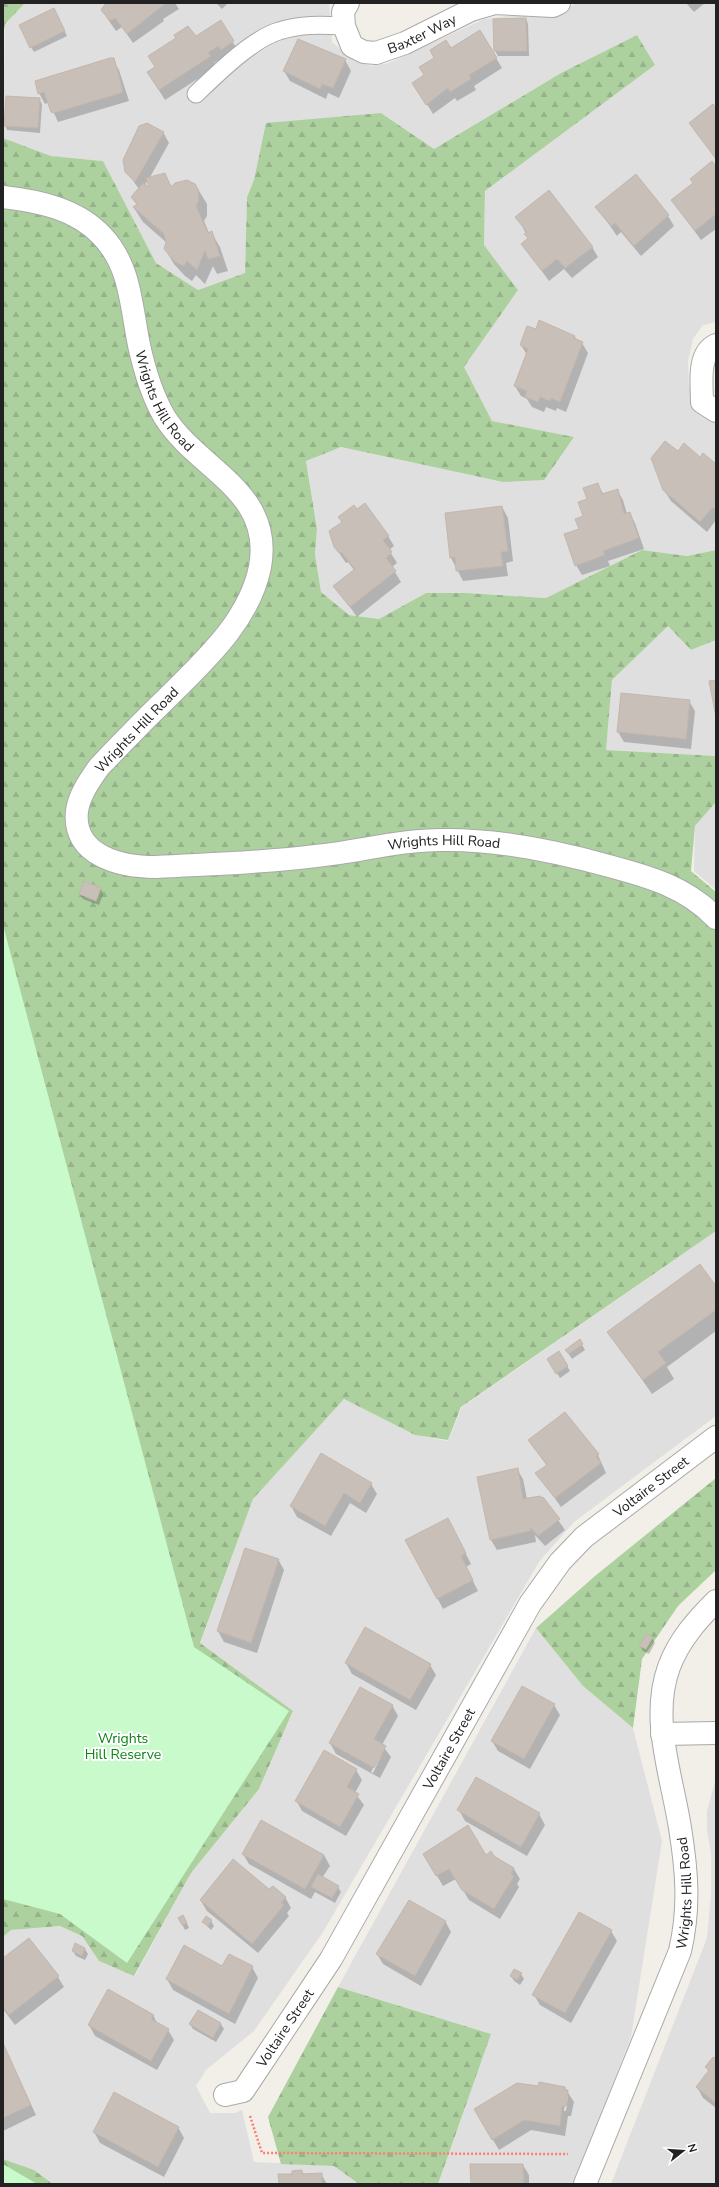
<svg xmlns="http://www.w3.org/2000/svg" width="719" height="2187" font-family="'Nunito Sans',sans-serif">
<defs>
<pattern id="forest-firs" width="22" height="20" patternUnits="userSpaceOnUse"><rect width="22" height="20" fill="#add19e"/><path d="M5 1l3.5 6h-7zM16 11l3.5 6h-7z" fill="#95b388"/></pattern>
</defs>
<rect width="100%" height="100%" fill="#f2efe9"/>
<g fill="#e0dfdf">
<path d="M25,3h304l3,39 22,19 17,5 18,-3 95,-44 38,-5 26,3 29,-14h139v319l-13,3 -10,14 -5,22 1,26 27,25v138l-29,6 -45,-6 -96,48 -80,-5h-40l-47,26 -30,-4 -28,-23 -6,-38 2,-25 -11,-69 35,-13 162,35 71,-45 -82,-16 -28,-54 54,-77 -34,-45 1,-54 170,-126 -18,-30 -76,38 -127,76 -53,-36 -127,67 -7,17 -2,76 -47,17 -42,-27 -53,-102 -52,-5 -48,-18 2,-114z"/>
<path d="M668,626l23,24 25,-10v116l-110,-6 6,-70z"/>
<path d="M716,802v88l-22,-19 1,-45z"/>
<path d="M716,1231v185l-142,106 -35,40 -216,370 -69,99 -48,39 -10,16 14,27h25l7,-3 12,52 80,4 25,18h-306l-19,-14 -31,-11v-222l8,-7 49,-4 22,10 17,25 36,15 56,-103 68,-84 34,-77 -93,-68 53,-145 91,-100 71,36 33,6 14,-34z"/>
<path d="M536,1628l47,58 50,42 29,113 -31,196 -57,147h-136l53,-150 -153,-47z"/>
<path d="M716,1778v406h-105l96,-246 4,-45v-39l-4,-24v-19z"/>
</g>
<g fill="url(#forest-firs)">
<path d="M3,3h22l-20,21 -2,14z"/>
<path d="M637,35l18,30 -170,126 -1,54 34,45 -54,77 28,54 82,16 -30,43 -41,2 -162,-35 -35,14 11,68 -2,25 6,38 28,23 30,4 47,-26h40l80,5 96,-48 45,6 29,-6v90l-25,10 -23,-24 -56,54 -6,70 110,6v46l-21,24 -4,45 25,21v339l-255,176 -13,33 -33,-5 -71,-36 -91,100 -53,144 93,68 -34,78 -68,84 -57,103 -35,-15 -17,-25 -22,-10 -49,4 -8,7v-1799l48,18 52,5 53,102 42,27 47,-17 2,-76 7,-17 12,-57 115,-10 53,36 127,-76z"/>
<path d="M716,1478v92l-38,36 -36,53 -9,69 -50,-42 -47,-58 59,-52z"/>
<path d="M338,1987l153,47 -53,150h-79l-25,-18 -53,-2 -13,-47z"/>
<path d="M3,2159l31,11 19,14h-50z"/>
</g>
<g fill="#c8facc">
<path d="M3,925l191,722 95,64 -162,252 -67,-49 -57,-15z"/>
<path d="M3,2164l34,20h-34z"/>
</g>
<g fill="#0003" fill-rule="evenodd">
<path d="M106,3h69l4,6 -16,10 1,2 -31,22 -11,-16 -6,4 -7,-10 -6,-10 5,-6z"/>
<path d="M216,3h12l-6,6z"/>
<path d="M686,3h19l-11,9z"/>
<path d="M56,14l11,22 -33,16 -3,-5z"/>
<path d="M526,19l2,5 1,32h-31l-3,-5 -1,-31z"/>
<path d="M220,22l19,30 -14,4 -11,7 2,4 -51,33 -17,-27 8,-5 21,-30h19z"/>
<path d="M496,58l6,10 -28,18 2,4 -19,11 -2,-3 -22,16 -13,-21 6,-17z"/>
<path d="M113,60l6,10 10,31 -71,21 -9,-20 -4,2 -6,-11z"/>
<path d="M345,60l6,11 -12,27 -11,-5 -2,6 -36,-18 -6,-10z"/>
<path d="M39,99l3,5 -2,29 -33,-3 -2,-5z"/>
<path d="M163,132l6,11 -20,36 15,-5 8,13 26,2 9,15v12l-3,5 5,12 2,-1 9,15 8,24 -11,3 -4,-8 -8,18 -9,-9 -4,6 -7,-5 -11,-12 -9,-15 2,-6 -24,-21 -9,-14 3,-3 -5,-8 7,-8 -13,-18zM148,180l3,9 -6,-4z"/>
<path d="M716,168v61l-15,11 -29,-40z"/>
<path d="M636,176l32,40 6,10 -33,30 -20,-24 -4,4 -20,-29z"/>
<path d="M517,217l75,30 6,10 -26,21 -8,-9 -15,12 -27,-37 7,-5z"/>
<path d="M536,330l39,7 2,3 5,3 6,10 -22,59 -9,-4 -1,3 -10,-4 -2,5 -12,-5 -5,-8 -6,-3 -6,-10 12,-31 -6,-10z"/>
<path d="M678,453l22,5 16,7v55l-9,12 -36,-31 -7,-11z"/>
<path d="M597,484l7,11 13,-5 6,10 4,14 2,-1 6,10 9,26 -36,12 2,5 -28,9 -6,-10 4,-35 9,-31z"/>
<path d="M502,507l6,11 5,43 -7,2 2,13 -45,5 -12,-23z"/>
<path d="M357,511l31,25 6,10 -5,4 8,13 -5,4 9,15 -44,35 -22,-31 19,-16 -6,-8 -2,1 -11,-16z"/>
<path d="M689,701l6,10 -4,38 -67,-7 -6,-10z"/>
<path d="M101,889l2,5 -4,11 -16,-6 -3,-5z"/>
<path d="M716,1287v44l-49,36 7,12 -22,15 -43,-62z"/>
<path d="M580,1341l5,9 -13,9 -6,-9z"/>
<path d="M559,1352l11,19 -10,7 -12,-19z"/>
<path d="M529,1440l69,15 8,18 -45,34 -24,-34 10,-7z"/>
<path d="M517,1469l6,10 4,20 16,-1 22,32 -20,16 -10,-11 1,7 -39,8 -6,-10z"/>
<path d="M371,1484l6,10 -11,19 -16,-10 -19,33 -34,-19 -6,-11z"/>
<path d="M453,1529l18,35 -5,3 12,24 -35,18 -36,-69z"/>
<path d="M278,1559l6,11 -27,83 -33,-11 -6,-11z"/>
<path d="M652,1638l3,5 -6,11 -6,-3 -3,-5z"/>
<path d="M346,1663l84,2 6,10 -20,35 -64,-36z"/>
<path d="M392,1705l6,11 -16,29 9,12 -11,21 -44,-24 -6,-11zM382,1750h2l-11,23 -2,-1z"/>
<path d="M554,1705l6,10 -30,54 -32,-18 -6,-10z"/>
<path d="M356,1770l6,10 -7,13 9,12 -18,31 -44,-25 -6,-11z"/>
<path d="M459,1810l80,4 6,11 -18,31 -62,-35z"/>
<path d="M243,1854l81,1 6,11 -8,12 16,9 3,5 -6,11 -20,-11 -4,7 -62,-35z"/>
<path d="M424,1854l69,3 21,12 6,10 -3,5 2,3 -19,32 -31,-19 -13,-21 -13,7z"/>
<path d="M270,1890l15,7 6,11 -4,5 2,3 -31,37 -51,-42 -6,-10z"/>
<path d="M179,1918l7,3 3,7 -4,2z"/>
<path d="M211,1921l3,5 -3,4 -8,-8z"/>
<path d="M445,1921l6,11 -30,54 -38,-22 -6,-10z"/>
<path d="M611,1931l6,10 -46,82 -31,-18 -6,-10z"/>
<path d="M76,1945l9,4 3,5 -3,6 -9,-4 -3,-5z"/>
<path d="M229,1955l23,12 6,11 -23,46 -62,-34 -6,-11 56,-12z"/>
<path d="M3,1959l55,18 6,10 -49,38 -12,-16z"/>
<path d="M521,1974l3,5 -4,6 -6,-4 -3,-5z"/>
<path d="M198,2011l23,13 3,5 -8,13 -23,-13 -3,-5z"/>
<path d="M153,2015l5,10 10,5 6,10 -17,30 -62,-34 -6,-11z"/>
<path d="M3,2045l33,70 -33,16z"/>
<path d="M716,2060v48l-13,-10 -6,-11 12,-15 -3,-5z"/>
<path d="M539,2087l26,1 9,14 -3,14h-3l-3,20 -34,-6 -32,20 -18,-30zM566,2096h2l-2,15h-2z"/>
<path d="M178,2127l6,11 -20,39 -64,-34 -6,-11z"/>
<path d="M523,2165l6,10v9h-57z"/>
<path d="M302,2171l2,4 17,-1 6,10h-47z"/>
</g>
<g fill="#c7bfb8" stroke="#c4b6ab">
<path d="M106,3h60l-39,31 -12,-16 -5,3 -9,-11z"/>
<path d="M54,8l11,23 -35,17 -11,-23z"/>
<path d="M526,18l1,33h-33l-1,-32z"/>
<path d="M221,20l13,21 -13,9 -3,-4 -10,7 3,3 -52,34 -12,-18 8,-5 -7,-11 28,-18 -2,-3 14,-9 8,10z"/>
<path d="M480,30l17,28 -28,17 2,4 -21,13 -2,-4 -22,17 -14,-22 12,-8 -5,-8 15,-9 -4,-8 16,-10 5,8z"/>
<path d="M298,39l48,20 -13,29 -11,-4 -2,5 -37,-18z"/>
<path d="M110,58h4l9,33 -2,2 -67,20 -3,-1 -7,-20 -6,2 -3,-13z"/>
<path d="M6,96l34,2 -2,30 -34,-2z"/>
<path d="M713,104l3,4v51l-27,-36z"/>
<path d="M147,123l17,9 -29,50 -10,-10 -2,-12 16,-34z"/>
<path d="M712,161l4,5v48l-21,17 -24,-31 22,-17 -3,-4z"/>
<path d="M165,173l6,14 4,-4 12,-3 8,4 3,5 1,11 -3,6 12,27 4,-2 8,25 -12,3 -3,-9 -8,20 -10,-9 -3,5 -9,-4 -11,-13 2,-7 -2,-8 -31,-27 4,-3 -6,-7 12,-14 6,4 -3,-9z"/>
<path d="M636,174l33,41 -35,31 -19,-23 -4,3 -16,-19z"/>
<path d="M549,190l44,57 -28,21 -8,-9 -15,12 -21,-27 7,-6 -4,-4 3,-2 -12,-15z"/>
<path d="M539,320l36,16 -1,2 9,4 -23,60 -9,-4 -1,3 -10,-4 -2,5 -13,-5 2,-6 -13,-5 14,-37 -8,-4 7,-19 9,3z"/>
<path d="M665,441l13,10 6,-8 16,14 3,-4 13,11v46l-3,-3 -13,15 -37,-32 -12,-32z"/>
<path d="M598,483l4,11 16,-5 6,25 6,-2 9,26 -36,13 2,4 -30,11 -11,-32 15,-5 -4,-10 8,-3 -5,-14 9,-3 -4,-11z"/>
<path d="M365,503l24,33 -6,4 9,12 -6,6 10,13 -46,36 -17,-21 22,-17 -14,-17 -2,1 -5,-6 -5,-16 13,-9 -4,-5 16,-12 3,4z"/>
<path d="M502,506l6,45 -7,1 2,14 -47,5 -1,-14 -5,1 -5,-45z"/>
<path d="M716,680v37l-7,-36z"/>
<path d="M621,693l69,7 -4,39 -69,-7z"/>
<path d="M84,881l17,7 -5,13 -17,-7z"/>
<path d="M700,1264l16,22v24l-58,42 8,11 -23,17 -36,-48z"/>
<path d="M580,1339l3,5 -14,10 -4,-4z"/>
<path d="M559,1351l9,15 -12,8 -9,-15z"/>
<path d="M565,1412l34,42 -3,2 5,7 -46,35 -20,-25 12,-8 -19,-25z"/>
<path d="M321,1453l51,30 -12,20 -16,-10 -19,33 -35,-20z"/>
<path d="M518,1468l5,31 17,-3 1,2 2,-1 17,22 -22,17 -8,-9v4l-40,9 -13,-63z"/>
<path d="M448,1518l18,35 -5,3 12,24 -36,19 -32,-59z"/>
<path d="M245,1548l34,11 -28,84 -34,-12z"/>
<path d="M365,1627l66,37 -21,36 -65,-37z"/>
<path d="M646,1634l7,3 -7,12 -7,-3z"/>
<path d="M522,1686l33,18 -31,55 -33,-18z"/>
<path d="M360,1687l33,18 -19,34 12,7 -12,22 -45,-25z"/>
<path d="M324,1750l33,19 -10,18 12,7 -19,33 -45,-26z"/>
<path d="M476,1777l64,36 -19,34 -64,-37z"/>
<path d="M261,1820l63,35 -19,34 -63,-35z"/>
<path d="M468,1825l18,30 5,-4 3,5 20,12 -3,6 3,2 -20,33 -32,-19 -13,-21 -13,7 -13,-22z"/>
<path d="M233,1859l36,30 4,-3 13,11 -5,6 3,2 -32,39 -52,-44z"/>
<path d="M318,1874l21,12 -7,12 -21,-11z"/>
<path d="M409,1900l37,21 -31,55 -39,-22z"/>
<path d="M579,1912l33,18 -47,83 -33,-18z"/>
<path d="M183,1915l4,8 -5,2 -4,-7z"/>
<path d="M206,1916l6,4 -4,6 -6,-4z"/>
<path d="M29,1938l30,38 -50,39 -6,-8v-49z"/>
<path d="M75,1943l10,5 -3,8 -10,-5z"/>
<path d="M184,1945l38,21 7,-12 24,12 -24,48 -63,-35z"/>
<path d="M514,1969l8,4 -5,7 -7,-4z"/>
<path d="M108,1989l46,26 -3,4 18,10 -18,32 -63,-36z"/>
<path d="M198,2010l23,13 -8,15 -24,-14z"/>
<path d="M3,2043l28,62 -28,13z"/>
<path d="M713,2057l3,2v44l-20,-16 13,-17 -4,-3z"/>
<path d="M539,2082l26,5v3h3l-2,16h-4l-2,20 -36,-6 -32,20 -18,-31 43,-26 21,3z"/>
<path d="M114,2092l65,35 -21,40 -65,-35z"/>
<path d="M470,2164h53l1,20h-53z"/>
<path d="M302,2170v4l20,-1v11h-43l-1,-10h14v-3z"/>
</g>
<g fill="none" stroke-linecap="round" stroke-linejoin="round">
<g stroke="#a9a9a9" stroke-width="19">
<path id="service" d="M196,94c21,-20 56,-55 83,-63 21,-7 43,-6 65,-5"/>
</g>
<g stroke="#a9a9a9" stroke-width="24">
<g id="minor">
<path id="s1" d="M348,3l-5,9 1,14 8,20 12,6 12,1 29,-10 66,-33 24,-7 58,3 6,-3"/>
<path id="s2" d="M3,197c36,4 74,12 99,39 29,30 29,71 37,109 5,23 13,50 25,71 33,54 110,74 96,151 -11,55 -58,96 -95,133 -23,22 -45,45 -66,67 -9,13 -20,28 -22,44 -5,45 44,56 79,56 53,-3 107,-4 160,-11 42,-4 83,-16 126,-16 56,-1 113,11 167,26 41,11 77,21 107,52"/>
<path d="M716,345c-19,9 -14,39 -14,57l14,9"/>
<path d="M662,1734l54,-1"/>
<path id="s3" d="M225,2095l18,-4 88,-132 199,-355 30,-42 24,-25 132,-100"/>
<path id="s4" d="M585,2184l95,-233c10,-43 7,-80 0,-123 -8,-52 -30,-109 -11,-161 10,-27 28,-47 47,-66"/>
</g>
</g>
<path stroke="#fa8072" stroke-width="2.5" stroke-dasharray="2 2" stroke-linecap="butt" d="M250,2116l12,37 306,1"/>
<use href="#service" stroke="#fff" stroke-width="17"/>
<use href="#minor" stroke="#fff" stroke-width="22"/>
</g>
<g text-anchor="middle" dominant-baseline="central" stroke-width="4" stroke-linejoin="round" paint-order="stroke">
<g font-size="14" fill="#222" stroke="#fff">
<text stroke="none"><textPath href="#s1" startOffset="121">Baxter Way</textPath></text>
<text stroke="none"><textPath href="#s2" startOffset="288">Wrights Hill Road</textPath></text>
<text transform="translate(137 730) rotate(-46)">Wrights Hill Road</text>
<text stroke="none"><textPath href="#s2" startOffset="1199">Wrights Hill Road</textPath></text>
<text stroke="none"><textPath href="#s3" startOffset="754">Voltaire Street</textPath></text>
<text stroke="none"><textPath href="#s3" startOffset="418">Voltaire Street</textPath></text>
<text stroke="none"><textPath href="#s4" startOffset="310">Wrights Hill Road</textPath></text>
<text stroke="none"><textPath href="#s3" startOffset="94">Voltaire Street</textPath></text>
</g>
<g font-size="14" fill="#0c8416" stroke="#fff">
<text x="123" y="1738">Wrights<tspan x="123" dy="16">Hill Reserve</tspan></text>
</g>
</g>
<rect width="719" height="2187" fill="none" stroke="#222222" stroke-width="8"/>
<g transform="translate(683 2151) rotate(73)" stroke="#ffffff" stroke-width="3" paint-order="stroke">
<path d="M0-3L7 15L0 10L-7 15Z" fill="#222222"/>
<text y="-6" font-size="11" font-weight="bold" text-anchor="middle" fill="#222222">N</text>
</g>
</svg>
